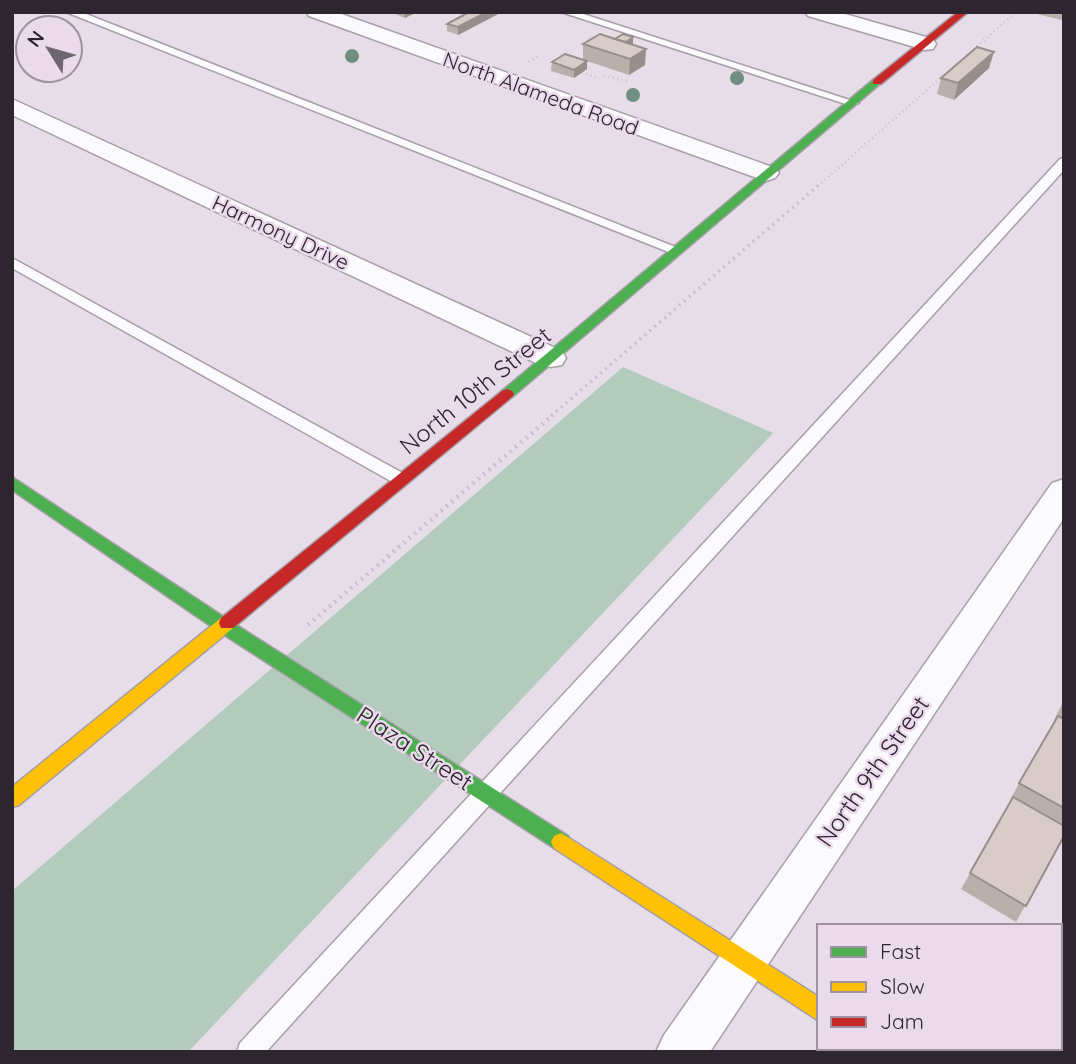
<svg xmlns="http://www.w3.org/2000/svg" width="1076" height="1064" font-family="Quicksand,sans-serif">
<rect width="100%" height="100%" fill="#e7dde8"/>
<path fill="#b3cbbd" d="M623,367l150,66 -585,619h-176v-161z"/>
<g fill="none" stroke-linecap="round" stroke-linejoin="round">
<g stroke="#a69fa7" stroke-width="3">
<g id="lane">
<path d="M66,12h15l602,238 -2,3h-10z"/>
<path d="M561,12h16l282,91 -10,2z"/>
<path d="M1064,158v12l-798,882h-29l3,-9 820,-884z"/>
<path d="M12,258l396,218 2,4 -8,6 -6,-2 -384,-216z"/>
</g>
</g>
<g stroke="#a69fa7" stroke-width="3">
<g id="street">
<path d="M306,12h30l439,156 4,5 -4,5 -9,3 -9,-3 -448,-162z"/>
<path d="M805,12h33l95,27 3,5 -3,5 -8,1 -117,-34z"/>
<path d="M12,99l550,252 4,7 -4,7 -11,2 -11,-2 -528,-250z"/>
<path d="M1064,479v39l-354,534h-54l8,-17 388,-552z"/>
<path d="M850,1048h52l2,4h-53z"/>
</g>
</g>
<g stroke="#a69fa7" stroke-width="3">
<g id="fast">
<path d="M873,80l9,2 -370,315h-10l-2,-3 2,-3z"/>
<path d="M12,477l218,144 338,215 3,6 -3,6 -7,3 -7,-3 -336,-217 -206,-141z"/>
</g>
</g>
<g stroke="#a69fa7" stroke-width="3">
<g id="slow">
<path d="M227,616l6,2 2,5 -2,5 -214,177 -7,2v-20l209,-169z"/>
<path d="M561,833l258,164v24l-265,-173 -3,-6 3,-6z"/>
</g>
</g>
<g stroke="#a69fa7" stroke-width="3">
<g id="jam">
<path d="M958,12h10l-87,72h-8v-4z"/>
<path d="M507,389l5,2 2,3 -2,3 -279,231h-12l-2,-5 2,-5 281,-227z"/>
</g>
</g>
<g stroke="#c5c1c6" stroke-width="2.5" stroke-dasharray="1 3.5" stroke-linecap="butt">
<path d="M529,62l11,-7"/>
<path d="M582,72l17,7"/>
<path d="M604,76l24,5"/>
<path d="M818,186l198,-174"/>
</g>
<path stroke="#c5c1c6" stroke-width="3.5" stroke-dasharray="2 4.5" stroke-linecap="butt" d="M551,416l269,-232"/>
<path stroke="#c5c1c6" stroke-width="4.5" stroke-dasharray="2 5" stroke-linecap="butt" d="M308,625l245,-210"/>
<use href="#lane" fill="#fbfafc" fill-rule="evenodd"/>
<use href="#street" fill="#fbfafc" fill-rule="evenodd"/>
<use href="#fast" fill="#4caf50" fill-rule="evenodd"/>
<use href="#slow" fill="#ffc107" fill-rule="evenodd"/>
<use href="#jam" fill="#c62828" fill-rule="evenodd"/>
</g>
<g fill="#6f8f81">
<circle cx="352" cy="56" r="7"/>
<circle cx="737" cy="78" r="7"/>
<circle cx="633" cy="95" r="7"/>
</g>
<g fill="#bbafab">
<path d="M395,12h22l-12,6 -10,-4z"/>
<path d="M469,12h33l-44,23 -11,-4v-7z"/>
<path d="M1064,12v6l-3,2 -28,-7z"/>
<path d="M633,37v8l12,20 -16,10 -42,-14v8l-13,9 -23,-7 1,-9 31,-2v-16z"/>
<path d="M989,68l-35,32 -17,-6 4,-16z"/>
<path d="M1064,700v136l-48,86 -55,-33 50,-88 -1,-1 9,-17 36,-62 -1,-1z"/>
</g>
<g fill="#988e8b">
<path d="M404,12h13l-12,6z"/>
<path d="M487,12h15l-44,23v-8z"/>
<path d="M633,37v8l-7,-3z"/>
<path d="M646,49l-1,16 -16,10 1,-16z"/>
<path d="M994,52l-5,16 -35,32 4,-17z"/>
<path d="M587,61v8l-13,9v-8z"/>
</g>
<g fill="#d9cbc7" stroke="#988e8b" stroke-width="2">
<path d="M469,12h18l-29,15 -11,-3z"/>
<path d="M600,34l46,15 -16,10 -47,-15z"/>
<path d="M623,34l10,3 -7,5 -11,-3z"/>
<path d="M977,47l17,5 -36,31 -17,-5z"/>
<path d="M565,54l22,7 -13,9 -22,-8z"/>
<path d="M1058,716l6,3v89l-45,-25z"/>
<path d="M1013,797l51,29v10l-38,70 -56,-33z"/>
</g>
<g text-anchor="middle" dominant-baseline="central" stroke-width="5" stroke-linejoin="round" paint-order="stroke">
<g font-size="21" fill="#2d262e" stroke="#ebd9ec">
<text transform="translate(541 93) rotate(20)">North Alameda Road</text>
<text transform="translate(281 232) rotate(25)">Harmony Drive</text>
</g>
<g font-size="24" fill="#2d262e" stroke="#ebd9ec">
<text transform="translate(475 390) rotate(-39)">North 10th Street</text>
<text transform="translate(415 748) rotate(33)">Plaza Street</text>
<text transform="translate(872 771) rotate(-55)">North 9th Street</text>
</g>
</g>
<rect width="1076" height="1064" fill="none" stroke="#2d262e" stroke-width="28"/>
<rect x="817" y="924" width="245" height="126" fill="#ebd9ec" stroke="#9f91a0" stroke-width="2"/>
<rect x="831" y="947" width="35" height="10" fill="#4caf50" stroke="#9f91a0" stroke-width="2"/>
<text x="880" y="959" font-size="21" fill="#2d262e">Fast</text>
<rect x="831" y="982" width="35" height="10" fill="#ffc107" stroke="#9f91a0" stroke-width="2"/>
<text x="880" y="994" font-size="21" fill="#2d262e">Slow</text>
<rect x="831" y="1017" width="35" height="10" fill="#c62828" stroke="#9f91a0" stroke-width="2"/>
<text x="880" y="1029" font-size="21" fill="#2d262e">Jam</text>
<g transform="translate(49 49) rotate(307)"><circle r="33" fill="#ebd9ec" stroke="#9f91a0" stroke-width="2"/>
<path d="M0-5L12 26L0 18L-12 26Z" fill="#6e666f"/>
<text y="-10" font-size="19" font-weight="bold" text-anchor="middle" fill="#2d262e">N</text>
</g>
</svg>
